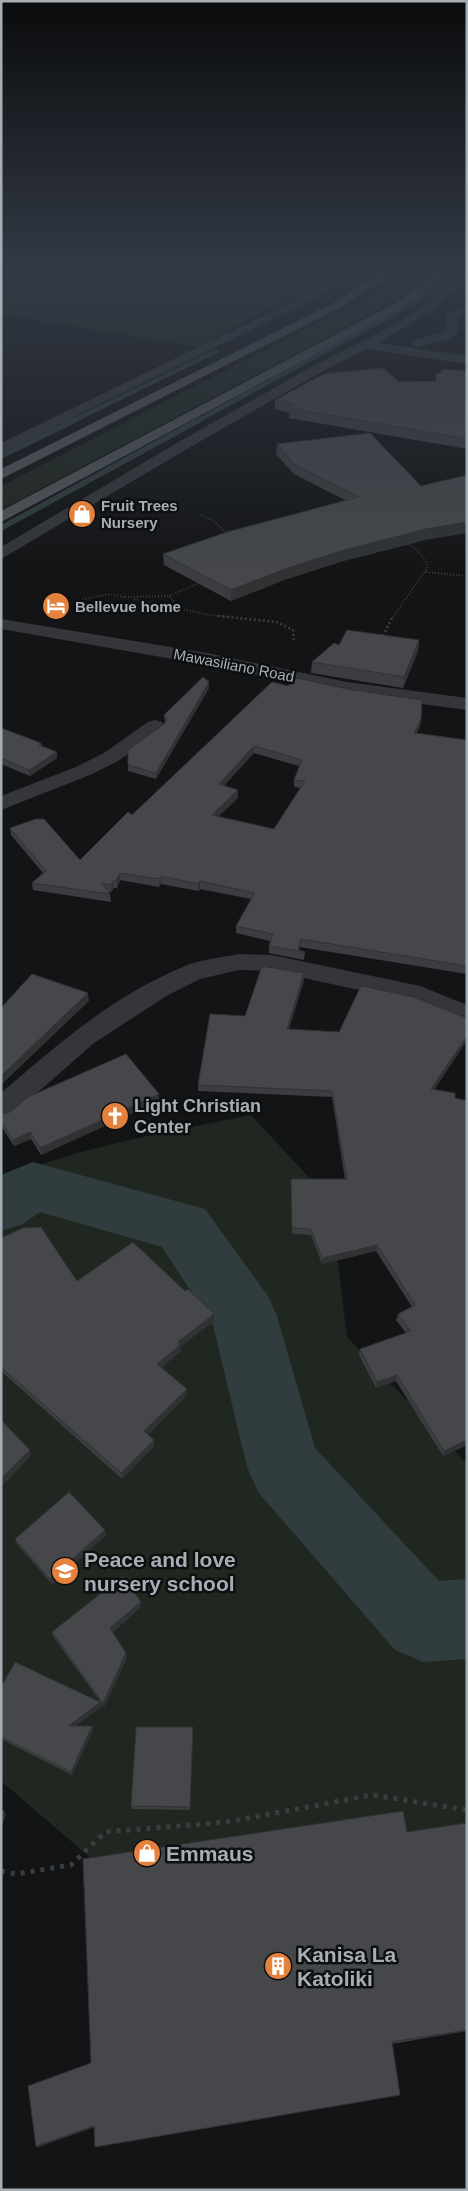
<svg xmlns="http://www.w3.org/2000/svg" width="468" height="2191" font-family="Helvetica,sans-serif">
<rect width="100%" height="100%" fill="#131415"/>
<g fill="#202720">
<path d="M1,267h349l-154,80 -195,-33z"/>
<path d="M417,267h23l-55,39 -384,204v-24l363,-187z"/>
<path d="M251,1115l79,85 17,137 120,127v496l-332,-64 -134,-115v-600c79,-36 166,-48 250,-66z"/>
</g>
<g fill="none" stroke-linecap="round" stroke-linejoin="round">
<g stroke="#303c3e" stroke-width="4.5">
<path d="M75,420l141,-69"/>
<path d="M199,420l196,-107 50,-32"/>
</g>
<g stroke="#303c3e" stroke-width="5.5">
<path d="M1,456l76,-37"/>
<path d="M1,528l200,-109"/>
</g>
<path fill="#303c3e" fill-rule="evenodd" d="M33,1162l172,47 63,87 9,20 38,132 124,133 28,-2v80l-44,3 -28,-12 -137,-158 -11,-25 -34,-142 -51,-78 -122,-35 -17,12 -22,7v-56z"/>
<g stroke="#3b3e40" stroke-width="2" stroke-dasharray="1 2" stroke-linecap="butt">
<path d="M200,515l12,5 16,14"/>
<path d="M426,572l41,4"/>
<path d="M169,596l12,12"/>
<path d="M125,597l44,-1 32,-14"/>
<path d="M134,599l75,16 21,2"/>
<path d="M82,600l25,-6 18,3"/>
<path d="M393,617l35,-50 -7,-13 -14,-12"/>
</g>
<g stroke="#3b3e40" stroke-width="2.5" stroke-dasharray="2 2.5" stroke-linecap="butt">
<path d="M218,616l59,6 16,8 1,12"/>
<path d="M383,636l10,-20"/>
</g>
<path stroke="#3b3e40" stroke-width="5" stroke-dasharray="4 6" stroke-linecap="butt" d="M1,1871l15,3 55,-9 34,-33 122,-10 145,-27 95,15"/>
<g fill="#343639" fill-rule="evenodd">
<path d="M352,267h13l-45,29 -319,157v-10l311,-151z"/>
<path d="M467,272v9l-41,33 -47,29 88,13v8l-100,-15 -42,21 -133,76 -191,113v-12l181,-107 135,-76 59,-29 42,-25z"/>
<path d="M467,304v8l-10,5 1,14 -7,8 -33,8 -4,-1 -2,-3 2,-3 29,-7 3,-3 1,-16z"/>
<path d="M1,619l206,34 140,29 120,16v12l-120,-16 -140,-29 -206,-36z"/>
<path d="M155,720l7,2 3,4 -3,4 -44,31 -28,14 -89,35v-14l75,-29 28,-14 44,-31z"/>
<path d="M239,954l33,1 148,31 47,19v20l-53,-23 -142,-31 -33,-1 -39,9 -32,16 -74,48 -83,73 -10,3v-26c56,-48 113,-98 182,-126 17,-8 38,-9 56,-13z"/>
</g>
<g fill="#515458" fill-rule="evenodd">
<path d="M390,267h13l-58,38 -344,174v-10l336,-168z"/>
<path d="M445,267h12l-52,39 -404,216v-11l396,-209z"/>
</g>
</g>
<g fill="#3b3d40" fill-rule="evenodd">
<path d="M467,371v78l-178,-31 1,-5 -15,-4v-9l124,-18 37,-1 5,-8z"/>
<path d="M277,444l144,42 4,54 -82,21 -59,19 -53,21 -67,-36 -1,-11 182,-54 -51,-26 -18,-20z"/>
<path d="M419,640l-1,11 -15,37 -92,-15 1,-11 27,-17z"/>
<path d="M209,682v6l-53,91 -28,-8v-6l37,-42 -1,-8z"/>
<path d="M272,682l149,37 -1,7 -3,7 50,7v234l-167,-27 -1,3 6,2 -1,8 -35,-7v-7l1,-5 -34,-8v-7l15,-27 -51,-10 -2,2 -37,-7 -2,3 -39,-7 -3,8h-3l-3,4h-3l2,2 1,8 -78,-12 -1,-7 11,-10 -32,-38 -1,-7 70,32 52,-45zM254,753l45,13 -5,14v7l6,1 -26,41 -56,-12 20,-19 -14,-12z"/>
<path d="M1,728l40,15 1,3 15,12 -27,18 -29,-12z"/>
<path d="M304,973v7l-15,49 178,11 -33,50 21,8 12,3v344l-24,11 -47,-75 -20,7 -17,-33 1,-6 46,-16 -10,-13 2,-6 14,-7 -36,-56 -54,13 -11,-29 -19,-1 -1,-55h54l-13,-82 -134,-6v-6l47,-69z"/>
<path d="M159,1094v7l-118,54 -10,-16 -17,7 -13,-20v-12z"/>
<path d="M1,1238l76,43 108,10 29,23v7l-34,26 1,4 -20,16 26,22v6l-40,40 7,11 -32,33 -121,-108z"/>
<path d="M106,1535l-54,49 -35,-40 -2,-5z"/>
<path d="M141,1607l-28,25 14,26 -23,49 -51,-71 -1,-4z"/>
<path d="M1,1687l99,15 2,4 -27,20h17l1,4 -21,45 -71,-36z"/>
<path d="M193,1731l-3,79 -58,-1 -1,-3z"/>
<path d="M467,1823v208l-75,13 8,51 -304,52h-1l-1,-20 -56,20 -2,-1 55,-83 316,-231z"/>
</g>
<g fill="#303234">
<path d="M467,522v11l-42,7 -82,21 -59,19 -53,21v-11l54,-21 59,-19 82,-21z"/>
<path d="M419,640l-1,11 -15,37 1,-11z"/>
<path d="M209,682v6l-53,91v-6z"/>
<path d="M421,719l-1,7 -7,14 1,-7z"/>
<path d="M254,746v7l-35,38v-7z"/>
<path d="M57,752v6l-27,18 -1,-6z"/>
<path d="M238,790v8l-26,24v-7z"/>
<path d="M120,873v7l-3,8 -1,-7z"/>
<path d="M161,876v8l-2,3v-8z"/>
<path d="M113,881l1,7 -3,4v-7z"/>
<path d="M200,881v8l-2,2v-7z"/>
<path d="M304,973v7l-17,55v-6z"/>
<path d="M88,993l1,8 -88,84v-9z"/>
<path d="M467,1036v4l-37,56 1,-7z"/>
<path d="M159,1094v7l-118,54 -1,-7z"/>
<path d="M30,1132l1,7 -17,7 -1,-6z"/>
<path d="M377,1245l-1,6 -54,13v-6z"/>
<path d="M214,1314v7l-34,26 1,4 -23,20 -1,-7 21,-22z"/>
<path d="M397,1375l-1,6 -20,7 1,-6z"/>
<path d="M187,1389v6l-42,43 -1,-7z"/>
<path d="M154,1440v6l-32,33 -1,-6z"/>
<path d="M467,1440v5l-24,11 1,-5z"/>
<path d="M30,1450l1,6 -30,31v-8z"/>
<path d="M105,1530l1,5 -54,49 -2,-5z"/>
<path d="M141,1602v5l-30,26 -1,-5z"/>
<path d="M126,1653l1,5 -23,49 -1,-4z"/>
<path d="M100,1702l2,4 -32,24 -1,-4z"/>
<path d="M92,1726l1,4 -21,45 -1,-3z"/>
<path d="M4,1811l2,3 -5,15v-10z"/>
<path d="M94,2126l1,1 -57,20 -2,-1z"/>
</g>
<g fill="#45474a" stroke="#303234" fill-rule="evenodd">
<path d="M383,368l16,14 37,-1 1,-8h4l2,-4 24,2v68l-177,-31 5,-4 -20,-4 49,-26z"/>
<path d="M370,433l51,53 46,-11v47l-41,7 -82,21 -59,19 -54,21 -68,-36 64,-22 132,-35 -65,-33 -17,-20z"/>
<path d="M347,630l72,10 -15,37 -92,-15 22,-19 5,2z"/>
<path d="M203,677l6,5 -53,91 -28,-8v-15l35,-25 4,-5 -3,-5z"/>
<path d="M297,678l50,11 75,11 -1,19 -7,14 53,7v226l-166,-27 -3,11 7,2 -36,-6 4,-12 -37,-8 19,-33 -55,-12 -2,3 -37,-8 -2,3 -39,-6 -4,8h-3l-2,4 -10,-2 9,11 -78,-11 14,-12 -36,-43 26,-9h8l36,41 48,-48 4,3 140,-133 16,4zM254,746l48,14 -8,20 11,1 -31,48 -62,-14 26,-25 -19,-6z"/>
<path d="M1,728l40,15 -2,2 18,7 -28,18 -28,-12z"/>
<path d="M262,966l42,7 -17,56 52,3 22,-46 53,11 53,21v18l-36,53 24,4v5l12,3v339l-23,11 -47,-76 -20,7 -17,-33 51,-18 -13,-17 17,-9 -38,-60 -55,13 -11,-29 -19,-1 -1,-49h56l-15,-88 -134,-6 12,-71 35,2z"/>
<path d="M32,974l56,19 -87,83v-68z"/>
<path d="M126,1054l33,40 -119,54 -10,-16 -17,8 -12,-19v-7l9,-2 18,-15z"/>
<path d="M41,1227l36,54 56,-39 52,49 3,-2 26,25 -36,28 2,3 -23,19 30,25 -43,42 10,9 -33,33 -120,-106v-129l22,-10z"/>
<path d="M1,1420l29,30 -29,29z"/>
<path d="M69,1492l36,38 -55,49 -35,-40z"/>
<path d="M123,1576l18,26 -31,26 16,25 -23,50 -51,-71z"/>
<path d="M15,1662l85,40 -31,24h23l-21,46 -70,-35v-50z"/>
<path d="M136,1727h57l-3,80 -59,-1z"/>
<path d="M1,1810l3,1 -3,8z"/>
<path d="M403,1811l4,21 60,-9v207l-75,12 8,53 -305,52 -1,-21 -58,20 -8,-60 63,-23 -8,-204z"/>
</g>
<linearGradient id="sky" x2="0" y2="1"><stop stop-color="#0a0b0c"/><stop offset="0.47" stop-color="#333a46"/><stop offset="1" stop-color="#333a46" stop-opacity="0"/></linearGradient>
<rect width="468" height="574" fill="url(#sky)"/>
<defs>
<g id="shop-disc" transform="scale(1.4375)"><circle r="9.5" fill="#e3813d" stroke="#0e0f10"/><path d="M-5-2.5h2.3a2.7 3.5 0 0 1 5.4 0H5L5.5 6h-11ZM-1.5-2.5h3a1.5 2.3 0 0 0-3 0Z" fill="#fff"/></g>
<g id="hotel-disc" transform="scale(1.4375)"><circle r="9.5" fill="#e3813d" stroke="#0e0f10"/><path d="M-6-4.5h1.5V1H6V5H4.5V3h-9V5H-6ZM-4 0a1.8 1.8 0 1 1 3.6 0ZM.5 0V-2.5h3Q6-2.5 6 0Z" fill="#fff"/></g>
<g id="church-disc" transform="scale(1.4375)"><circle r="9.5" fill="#e3813d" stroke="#0e0f10"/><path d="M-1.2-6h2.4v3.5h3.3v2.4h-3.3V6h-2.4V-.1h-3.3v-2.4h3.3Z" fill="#fff"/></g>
<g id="school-disc" transform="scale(1.4375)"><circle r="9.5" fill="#e3813d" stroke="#0e0f10"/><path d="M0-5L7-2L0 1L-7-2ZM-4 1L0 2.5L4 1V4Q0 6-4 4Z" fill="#fff"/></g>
<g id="building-disc" transform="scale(1.4375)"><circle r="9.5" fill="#e3813d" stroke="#0e0f10"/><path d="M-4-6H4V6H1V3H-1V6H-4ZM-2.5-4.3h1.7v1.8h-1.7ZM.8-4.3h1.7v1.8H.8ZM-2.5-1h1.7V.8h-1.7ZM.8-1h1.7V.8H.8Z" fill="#fff"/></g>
</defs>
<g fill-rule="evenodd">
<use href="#shop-disc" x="82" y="514"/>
<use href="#hotel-disc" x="56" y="606"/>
<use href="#church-disc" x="115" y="1116"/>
<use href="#school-disc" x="65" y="1571"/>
<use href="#shop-disc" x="147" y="1853"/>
<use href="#building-disc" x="278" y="1966"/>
</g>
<g text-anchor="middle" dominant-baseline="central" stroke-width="5" stroke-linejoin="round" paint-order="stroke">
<g font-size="15" font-weight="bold" fill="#a6aeb4" stroke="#0e0f10" text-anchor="start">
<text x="101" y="505">Fruit Trees<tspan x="101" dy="17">Nursery</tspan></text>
<text x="75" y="606">Bellevue home</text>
</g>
<g font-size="15" fill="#a6aeb4" stroke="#0e0f10">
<text transform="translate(234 665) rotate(11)">Mawasiliano Road</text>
</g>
<g font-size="18" font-weight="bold" fill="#a6aeb4" stroke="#0e0f10" text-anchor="start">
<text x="134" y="1106">Light Christian<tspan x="134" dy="21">Center</tspan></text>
</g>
<g font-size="21" font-weight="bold" fill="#a6aeb4" stroke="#0e0f10" text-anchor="start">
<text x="84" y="1559">Peace and love<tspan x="84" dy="24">nursery school</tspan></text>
<text x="166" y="1853">Emmaus</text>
<text x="297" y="1954">Kanisa La<tspan x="297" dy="24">Katoliki</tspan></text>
</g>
</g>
<rect width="468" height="2191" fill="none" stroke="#a6aeb4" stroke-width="5"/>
</svg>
